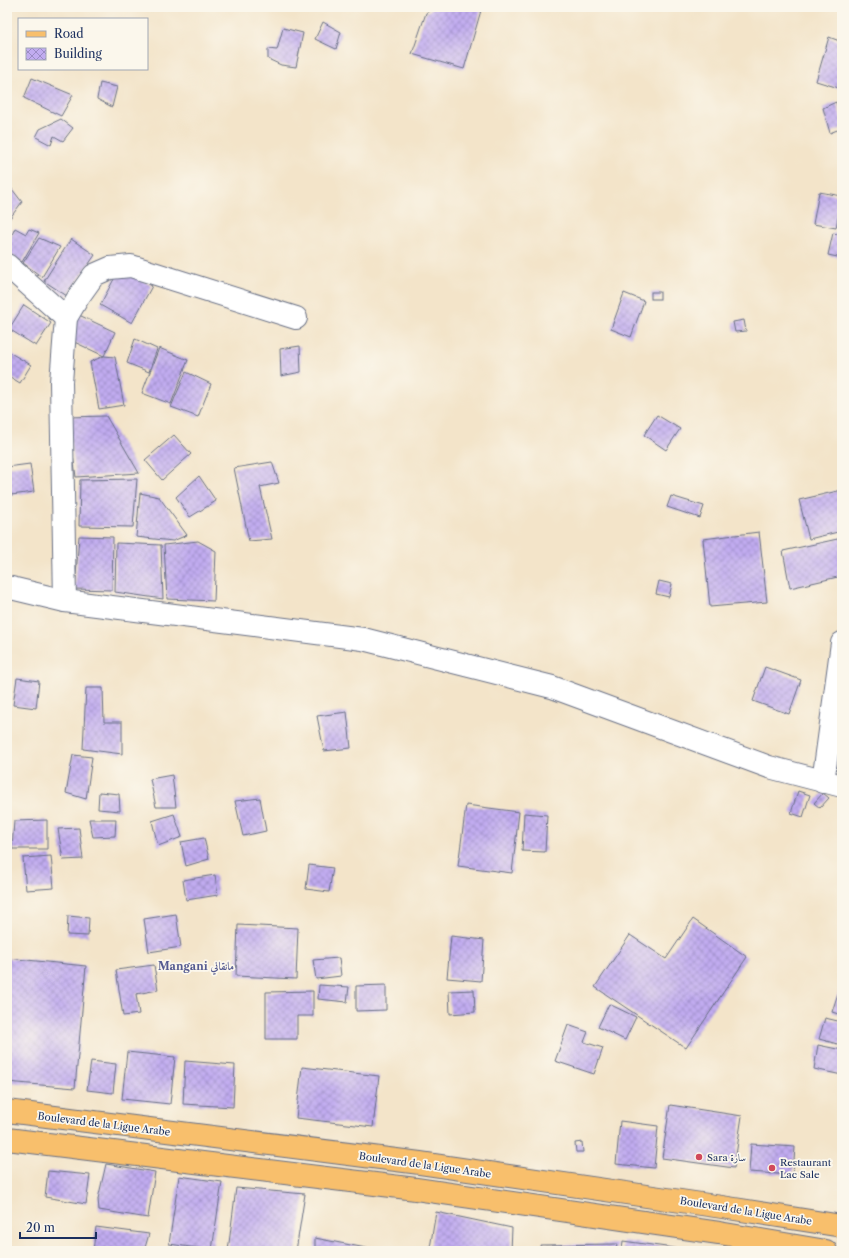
<svg xmlns="http://www.w3.org/2000/svg" width="849" height="1258" font-family="'Libre Caslon Text',Amiri,serif">
<defs>
<pattern id="building-cross-hatch" width="8" height="8" patternUnits="userSpaceOnUse"><rect width="8" height="8" fill="#c1acf0"/><path d="M0 0l8 8M0 8l8-8" fill="none" stroke="#9c8cc6"/></pattern>
</defs>
<rect width="100%" height="100%" fill="#fbf7ec"/>
<filter id="ink" filterUnits="userSpaceOnUse"><feTurbulence type="fractalNoise" baseFrequency=".025" numOctaves="2"/><feDisplacementMap in="SourceGraphic" scale="8" xChannelSelector="R" yChannelSelector="G"/><feConvolveMatrix kernelMatrix="1 2 1 2 8 2 1 2 1" color-interpolation-filters="sRGB"/></filter>
<filter id="wash" filterUnits="userSpaceOnUse"><feTurbulence type="fractalNoise" baseFrequency=".012" numOctaves="4" result="noise"/><feDisplacementMap in="SourceGraphic" scale="16" xChannelSelector="R" yChannelSelector="G"/><feGaussianBlur stdDeviation="0.9" result="paint"/><feColorMatrix in="noise" values="0 0 0 0 0 0 0 0 0 0 0 0 0 0 0 0 0 1.4 0 .05"/><feComposite in="paint" operator="in"/></filter>
<g filter="url(#wash)">
<rect width="100%" height="100%" fill="#f3e4c9"/>
<g id="blocks">
<g fill="url(#building-cross-hatch)">
<path d="M148,7h18v1l-17,3z"/>
<path d="M434,7h48l-18,62 -52,-15 14,-41z"/>
<path d="M323,22l18,10 -5,17 -21,-10z"/>
<path d="M283,28l20,5 -7,34 -15,-2 -13,-6v-10l9,1z"/>
<path d="M829,37l13,5v47l-26,-8z"/>
<path d="M32,78l41,17 -12,21 -37,-18z"/>
<path d="M100,83l17,4 -5,20 -15,-8z"/>
<path d="M836,102l6,18v8l-12,5 -7,-25z"/>
<path d="M61,119l12,9 -10,13 -9,-5 -3,9 -15,-8 4,-8z"/>
<path d="M12,189l10,13 -15,20v-26z"/>
<path d="M819,192l23,4 -6,32 -23,-4z"/>
<path d="M15,228l11,6 3,-5 10,4 -17,29 -15,-10v-6z"/>
<path d="M833,233l9,2v23l-14,-3z"/>
<path d="M39,238l21,9 -18,30 -19,-14z"/>
<path d="M71,239l24,16 -28,41 -23,-15z"/>
<path d="M120,268l32,18 -20,37 -32,-18z"/>
<rect x="651" y="292" width="9" height="7"/>
<path d="M624,293l20,8 -13,36 -20,-8z"/>
<path d="M24,305l27,18 -15,23 -27,-17z"/>
<path d="M79,315l36,17 -11,24 -36,-17z"/>
<path d="M744,320l2,11 -11,1 -2,-10z"/>
<path d="M135,339l22,10 -8,23 -22,-9z"/>
<path d="M300,346l1,26 -20,4 -1,-27z"/>
<path d="M159,348l29,12 -17,44 -29,-11z"/>
<path d="M7,351l24,14 -11,18 -13,-8z"/>
<path d="M104,356l11,1 9,48 -25,4 -9,-47z"/>
<path d="M186,372l25,12 -13,33 -27,-10z"/>
<path d="M657,415l23,14 -14,21 -22,-15z"/>
<path d="M106,416l33,57 -63,4 -8,-60z"/>
<path d="M174,435l17,19 -29,26 -17,-20z"/>
<path d="M272,462l7,21 -19,4 12,52 -23,2 -15,-73z"/>
<path d="M30,464l4,28 -23,3 -4,-28z"/>
<path d="M199,476l17,25 -26,16 -14,-20z"/>
<path d="M137,479l-4,48 -54,-1 1,-46z"/>
<path d="M842,490v41l-33,8 -10,-39z"/>
<path d="M140,493l19,4 28,38 -14,6 -37,-4z"/>
<path d="M671,496l33,10 -4,12 -33,-11z"/>
<path d="M759,532l8,70 -57,5 -7,-68z"/>
<path d="M79,536l34,1 -1,53 -37,-1z"/>
<path d="M842,538v38l-52,12 -7,-37z"/>
<path d="M198,541l18,10 -2,50 -47,-2 -3,-54z"/>
<path d="M116,543l45,2 2,54 -48,-7z"/>
<path d="M659,581l13,3 -3,13 -13,-3z"/>
<path d="M765,667l36,13 -12,34 -36,-13z"/>
<path d="M17,678l22,3 -3,27 -23,-3z"/>
<path d="M86,688h17l1,34h18v32l-39,-5z"/>
<path d="M347,712l4,36 -27,3 -7,-35z"/>
<path d="M73,755l19,2 -6,42 -20,-6z"/>
<path d="M172,775l4,32h-20l-6,-28z"/>
<path d="M798,791l12,4 -7,22 -12,-4z"/>
<path d="M99,792l20,2 1,17 -22,-2z"/>
<path d="M823,793l6,5 -9,10 -6,-5z"/>
<path d="M260,798l6,33 -23,5 -8,-35z"/>
<path d="M466,805l53,7 -7,61 -54,-7z"/>
<path d="M524,813l23,2 -2,37 -23,-1z"/>
<path d="M174,814l8,23 -24,9 -6,-25z"/>
<path d="M89,819h27l-1,17 -22,1z"/>
<path d="M47,820v29h-35l2,-28z"/>
<path d="M79,828l4,31 -20,1 -5,-31z"/>
<path d="M204,838l5,21 -23,7 -5,-24z"/>
<path d="M51,856l3,32 -28,2 -3,-32z"/>
<path d="M309,865l24,3 -4,24 -23,-3z"/>
<path d="M215,875l3,20 -32,5 -3,-20z"/>
<path d="M176,914l5,33 -32,5 -5,-33z"/>
<path d="M68,916l21,2 -1,18 -21,-1z"/>
<path d="M693,919l54,38 -61,91 -91,-61 35,-52 36,24z"/>
<path d="M238,925l60,3 -2,51 -60,-3z"/>
<path d="M451,936l33,4 -3,41 -34,-3z"/>
<path d="M7,958l79,8 -11,122 -68,-6z"/>
<path d="M339,958l2,18 -25,3 -3,-19z"/>
<path d="M154,965l4,25 -22,4 3,20 -16,2 -7,-46z"/>
<path d="M319,985l30,2 -2,15 -29,-3z"/>
<path d="M386,985v25l-30,1v-25z"/>
<path d="M840,987h2v28l-10,-3z"/>
<path d="M474,990l1,22 -25,2 -1,-23z"/>
<path d="M313,991v25h-16v23h-31v-47z"/>
<path d="M609,1004l27,13 -11,23 -27,-13z"/>
<path d="M825,1018l17,4 -1,23 -22,-6z"/>
<path d="M568,1025l20,7 -4,10 19,6 -9,26 -39,-13z"/>
<path d="M818,1045l24,5v25l-28,-6z"/>
<path d="M127,1052l48,5 -5,47 -48,-5z"/>
<path d="M91,1061l25,3 -3,29 -26,-3z"/>
<path d="M185,1061l50,4 -2,42 -50,-3z"/>
<path d="M302,1067l77,9 -6,51 -77,-9z"/>
<path d="M670,1105l72,11 -8,52 -72,-10z"/>
<path d="M620,1121l38,5 -4,42 -38,-4z"/>
<path d="M582,1142l1,10h-7l-1,-9z"/>
<path d="M751,1144l44,3 -2,28 -44,-3z"/>
<path d="M106,1164l49,8 -7,46 -49,-8 -1,-11z"/>
<path d="M48,1171l42,4 -4,29 -41,-7z"/>
<path d="M179,1176l43,6 -10,68 -43,-6z"/>
<path d="M236,1188l69,6 -9,57h-68z"/>
<path d="M436,1212l76,16 -1,23h-78l-3,-3z"/>
<path d="M96,1227l53,7 -5,17h-51z"/>
<path d="M315,1238l61,12v1h-61z"/>
<path d="M623,1241l65,9v1h-66z"/>
<path d="M617,1244l-1,7h-75l-1,-6z"/>
<path d="M7,1246l21,3v2h-21z"/>
</g>
</g>
</g>
<g filter="url(#ink)">
<use href="#blocks" fill-opacity="0" stroke="#676e83" stroke-width="1"/>
<g fill="none" stroke-linecap="round" stroke-linejoin="round">
<g stroke="#676e83" stroke-width="24">
<g id="minor">
<path d="M7,265l59,53"/>
<path d="M7,587l58,14 298,38 189,48 217,80 73,19"/>
<path d="M65,601l-4,-219 5,-64 13,-22 15,-21 16,-7 21,-2 165,52"/>
<path d="M823,782l19,-139"/>
</g>
</g>
<g stroke="#676e83" stroke-width="24">
<g id="major">
<path d="M7,1111l413,52 302,44 120,19"/>
<path d="M7,1139l409,50 303,44 107,18"/>
</g>
</g>
<use href="#minor" stroke="#fff" stroke-width="22"/>
<use href="#major" stroke="#f8bf6c" stroke-width="22"/>
</g>
</g>
<g fill="#d1495b" stroke="#fbf7ec" stroke-width="1.5">
<circle cx="699" cy="1157" r="4"/>
<circle cx="772" cy="1168" r="4"/>
</g>
<g text-anchor="middle" dominant-baseline="central" stroke-width="3.5" stroke-linejoin="round" paint-order="stroke">
<g font-size="10" fill="#1b2f5e" stroke="#fbf7ec">
<text transform="translate(104 1124) rotate(7)">Boulevard de la Ligue Arabe</text>
<text transform="translate(425 1165) rotate(8)">Boulevard de la Ligue Arabe</text>
<text transform="translate(746 1211) rotate(9)">Boulevard de la Ligue Arabe</text>
</g>
<g font-size="10" fill="#1b2f5e" stroke="#fbf7ec" text-anchor="start">
<text x="707" y="1157">Sara سارة</text>
<text x="780" y="1162">Restaurant<tspan x="780" dy="12">Lac Sale</tspan></text>
</g>
<g font-size="11" font-weight="bold" fill="#555b91" stroke="#fbf7ec">
<text x="196" y="966">Mangani مانقاني</text>
</g>
</g>
<rect width="849" height="1258" fill="none" stroke="#fbf7ec" stroke-width="24"/>
<rect x="18" y="18" width="130" height="52" fill="#fbf7ec" stroke="#a1a7b3"/>
<rect x="26" y="31" width="20" height="6" fill="#f8bf6c" stroke="#a1a7b3"/>
<text x="54" y="38" font-size="12" fill="#1b2f5e">Road</text>
<rect x="26" y="48" width="20" height="12" fill="url(#building-cross-hatch)" stroke="#a1a7b3"/>
<text x="54" y="58" font-size="12" fill="#1b2f5e">Building</text>
<path d="M20 1232v6h76v-6" fill="none" stroke="#1b2f5e" stroke-width="2"/>
<text x="26" y="1232" font-size="12" fill="#1b2f5e" stroke="#fbf7ec" stroke-width="3" paint-order="stroke">20 m</text>
</svg>
